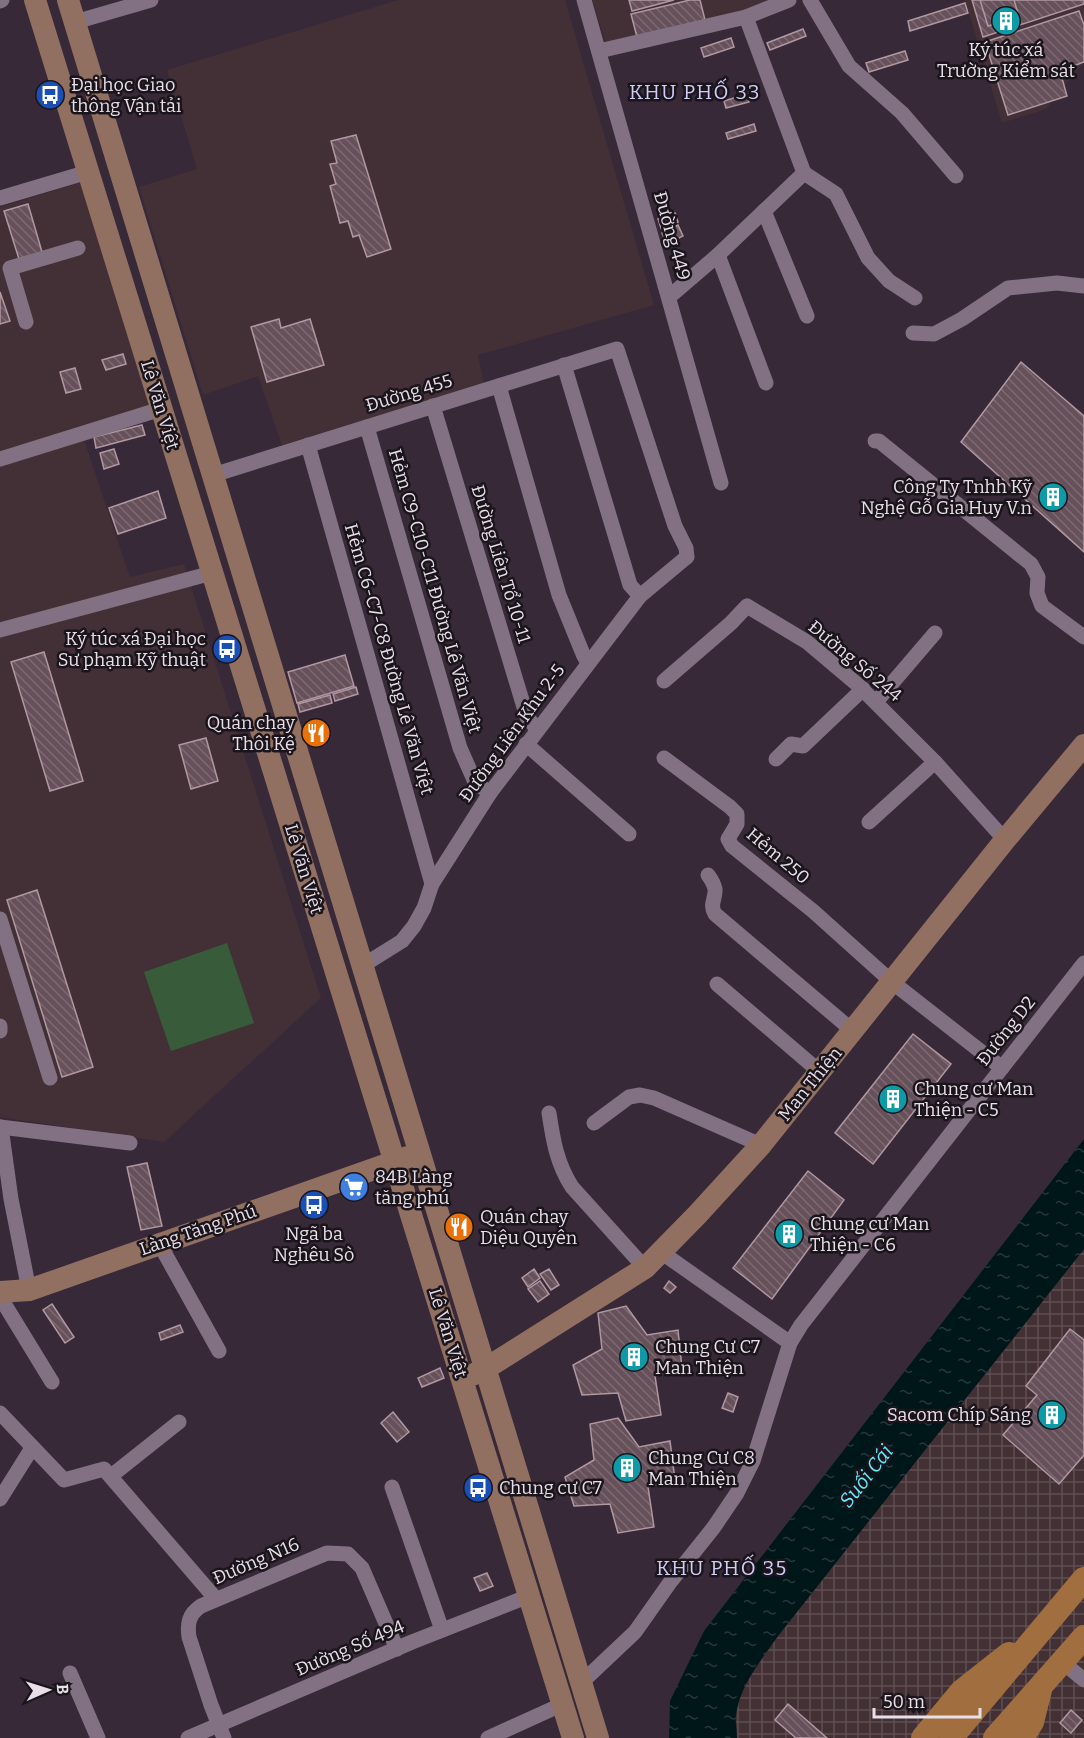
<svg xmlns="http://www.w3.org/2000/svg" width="1084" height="1738" font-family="Bitter,serif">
<defs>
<pattern id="industrial-grid" width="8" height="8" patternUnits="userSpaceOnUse" patternTransform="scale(1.5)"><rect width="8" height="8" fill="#433035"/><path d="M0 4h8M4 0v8" fill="none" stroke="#5e4e52"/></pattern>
<pattern id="water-ripples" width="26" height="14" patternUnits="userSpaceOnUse" patternTransform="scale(1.5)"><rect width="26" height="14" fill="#00171a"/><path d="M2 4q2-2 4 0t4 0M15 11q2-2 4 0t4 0" fill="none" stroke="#25383b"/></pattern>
<pattern id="building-back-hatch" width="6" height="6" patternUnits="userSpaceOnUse" patternTransform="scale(1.5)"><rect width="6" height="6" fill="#665059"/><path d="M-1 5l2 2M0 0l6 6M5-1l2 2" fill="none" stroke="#7c6971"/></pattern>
</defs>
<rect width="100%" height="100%" fill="#372938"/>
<path fill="url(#industrial-grid)" d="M1084,1249v489h-347l-2,-21 5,-21 13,-24 25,-36z"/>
<g fill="#433036">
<path d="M398,0h167l89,305 -176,50 6,29 -202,61 -24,-69 -55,19 -64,-208 58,-18 -30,-99z"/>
<path d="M592,0h183l-29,11 -140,32z"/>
<path d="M965,0h119v62l-38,47 -44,14z"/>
<path d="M90,180l71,229 -79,25 48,143 54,-13 137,434 -157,144 -164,-25v-910z"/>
</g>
<path fill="#385c3a" d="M227,943l27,80 -83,28 -27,-79z"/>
<path fill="url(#water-ripples)" d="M1084,1139v110l-306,387c-17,24 -38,49 -42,79 -1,7 1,15 1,23h-68l1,-37 34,-70z"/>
<g fill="url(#building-back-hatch)" stroke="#b197a1" stroke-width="1.5">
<path d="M629,0h45l-42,11z"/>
<path d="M690,0h10l5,20 -68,17 -6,-23z"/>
<path d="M972,0h112v4l-101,33z"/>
<path d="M980,0h34l5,17 -31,9z"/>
<path d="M965,3l3,10 -58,18 -2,-10z"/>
<path d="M1079,11l5,14v37l-24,9 7,25 -59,19 -23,-73z"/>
<path d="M803,29l3,7 -36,14 -3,-7z"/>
<path d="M731,38l3,9 -30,10 -3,-9z"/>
<path d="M905,51l3,9 -39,12 -3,-9z"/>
<path d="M747,94l2,8 -23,6 -2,-7z"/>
<path d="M754,124l2,7 -28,8 -2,-6z"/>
<path d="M356,135l35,114 -24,8 -8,-22 -6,2 -5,-16 -8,2 -10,-37 6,-2 -6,-20 7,-1 -6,-22z"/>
<path d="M28,204l14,48 -23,7 -15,-48z"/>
<path d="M675,213l3,9 -17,6 -3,-9z"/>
<path d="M678,225l5,11 -16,8 -5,-11z"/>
<path d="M0,292l10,29 -10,3z"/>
<path d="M279,319l2,9 29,-9 14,46 -57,17 -16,-55z"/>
<path d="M123,354l3,10 -20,6 -4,-10z"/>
<path d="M1021,362l63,54v136l-123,-110z"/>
<path d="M75,368l6,21 -15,4 -6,-21z"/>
<path d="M142,425l3,10 -49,13 -2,-11z"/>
<path d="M114,449l5,15 -15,5 -4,-16z"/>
<path d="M158,491l8,27 -48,16 -9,-26z"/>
<path d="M44,652l39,129 -33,10 -39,-129z"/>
<path d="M345,655l9,31 -57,17 -9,-31z"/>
<path d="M356,687l2,7 -23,7 -2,-7z"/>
<path d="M330,695l2,8 -32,9 -2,-8z"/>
<path d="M206,738l12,43 -27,8 -12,-44z"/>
<path d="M37,890l56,177 -31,10 -55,-177z"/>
<path d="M913,1034l38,30 -78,100 -38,-31z"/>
<path d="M147,1163l15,63 -21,4 -14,-63z"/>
<path d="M808,1171l36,29 -72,99 -39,-31z"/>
<path d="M534,1269l6,9 -12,9 -6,-9z"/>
<path d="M549,1269l10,16 -8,5 -11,-16z"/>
<path d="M540,1281l9,13 -11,8 -10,-13z"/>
<path d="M669,1281l7,6 -6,6 -6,-5z"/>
<path d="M52,1304l22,33 -9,6 -22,-33z"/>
<path d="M626,1306l21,29 31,-5 4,38 -27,8 6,39 -35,6 -8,-28 -36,2 -9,-30 29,-16 -4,-36z"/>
<path d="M180,1325l3,7 -22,8 -2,-7z"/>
<path d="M1070,1329l14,11v115l-25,29 -56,-49 34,-40 -11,-9z"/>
<path d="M440,1368l4,10 -22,9 -4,-9z"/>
<path d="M728,1393l10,4 -5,15 -11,-4z"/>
<path d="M393,1412l16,20 -12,10 -16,-19z"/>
<path d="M618,1418l21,29 31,-6 5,39 -27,7 6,40 -36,6 -8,-29 -36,2 -9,-29 29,-17 -4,-36z"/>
<path d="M487,1573l6,13 -13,5 -6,-13z"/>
<path d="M788,1704l39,34h-31l-21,-18z"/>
<path d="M1071,1710l11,10 -11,13 -11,-10z"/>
</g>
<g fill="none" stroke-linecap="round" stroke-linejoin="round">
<g stroke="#827183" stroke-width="15">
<path d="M584,0l137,483"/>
<path d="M810,0l39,66 53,47 54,63"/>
<path d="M0,1l2,-1"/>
<path d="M75,22l76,-22"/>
<path d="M599,51l147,-34 43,-17"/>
<path d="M804,173l32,21 32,64 21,23 26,17"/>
<path d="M0,198l88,-26"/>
<path d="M764,211l43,105"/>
<path d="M718,255l48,128"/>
<path d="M669,297l49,-42 86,-82 -58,-156"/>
<path d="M26,322l-16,-54 68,-20"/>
<path d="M913,333l21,1 28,-15 46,-31 49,-5 27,3"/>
<path d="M564,365l66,220 10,11"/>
<path d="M499,386l60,209 24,59 5,9"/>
<path d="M433,406l94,311 10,12"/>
<path d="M367,427l93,321 15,34 15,11"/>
<path d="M875,441h4l152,123 7,13 -1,16 5,13 42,31"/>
<path d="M308,445l124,439"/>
<path d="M0,459l161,-50"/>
<path d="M213,475l404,-126 58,177 11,22 1,9 -5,4 -42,35 -150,197 -58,91 -8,24 -10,18 -12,15 -40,25"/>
<path d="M0,630l212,-57"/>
<path d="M664,681l67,-58 16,-17 60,36 51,43 77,77 70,78"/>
<path d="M876,702l59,-69"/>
<path d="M526,744l103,90"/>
<path d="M664,758l66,49 7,7v10l-9,15 4,7 81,65 79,71 110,86"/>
<path d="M776,759l15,-15 12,2 60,-57"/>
<path d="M869,822l66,-60"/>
<path d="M708,875c3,4 6,9 7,14 1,10 -6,15 0,25l138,117"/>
<path d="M0,919l50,159"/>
<path d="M717,984l103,88"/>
<path d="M0,1026v5"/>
<path d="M549,1113c4,27 8,51 23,74l73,81"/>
<path d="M594,1123l35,-26 11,-2 14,3 107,47"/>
<path d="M0,1127l130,16"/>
<path d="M1,1127l10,72 18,91"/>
<path d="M159,1243l60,108"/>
<path d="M661,1252l129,91"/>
<path d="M0,1297l52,85"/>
<path d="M0,1413l64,67 40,-11 112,130"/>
<path d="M111,1476l68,-54"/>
<path d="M392,1487l50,143"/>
<path d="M0,1499l32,-51"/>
<path d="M1061,1661l23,19"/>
<path d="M70,1673l28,65"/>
<path d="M581,1683l54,-51 36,-51 43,-54 23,-34 16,-32 37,-118 11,-18 283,-362"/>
<path d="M188,1738l224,-96 117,-46"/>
<path d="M224,1738l-13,-33 -22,-68c-2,-14 0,-23 12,-31l126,-53 21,1 14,14 35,81"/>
<path d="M488,1738l75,-34"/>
</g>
<g stroke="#927061" stroke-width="22">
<path d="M35,0l538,1738"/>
<path d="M68,0l530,1738"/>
<path d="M0,1292l29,-2 379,-133"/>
<path d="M472,1375l13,-6 160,-101 52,-53 64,-70 244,-305 79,-95"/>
</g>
<g stroke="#a16e3f" stroke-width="24">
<path d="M923,1738l39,-47 47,-37"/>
<path d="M951,1738l133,-159"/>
<path d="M995,1738l89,-101"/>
<path d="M1022,1738l10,-16 8,-32"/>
</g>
</g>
<defs>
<g id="building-disc" transform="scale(1.5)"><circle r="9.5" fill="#0f9aa8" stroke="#1a141b"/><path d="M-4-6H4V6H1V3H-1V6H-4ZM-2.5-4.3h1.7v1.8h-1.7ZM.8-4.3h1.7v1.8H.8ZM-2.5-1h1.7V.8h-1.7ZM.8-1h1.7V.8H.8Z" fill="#fff"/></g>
<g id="bus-disc" transform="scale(1.5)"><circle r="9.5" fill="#1a4fb4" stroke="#1a141b"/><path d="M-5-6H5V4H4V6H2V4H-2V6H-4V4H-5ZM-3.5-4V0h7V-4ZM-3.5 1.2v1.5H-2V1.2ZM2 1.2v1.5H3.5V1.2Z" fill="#fff"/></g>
<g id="restaurant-disc" transform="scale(1.5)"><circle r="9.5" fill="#e8710a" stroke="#1a141b"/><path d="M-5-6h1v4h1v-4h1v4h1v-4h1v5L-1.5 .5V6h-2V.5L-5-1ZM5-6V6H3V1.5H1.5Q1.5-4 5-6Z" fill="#fff"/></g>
<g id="supermarket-disc" transform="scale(1.5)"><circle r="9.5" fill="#3f7fe0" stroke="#1a141b"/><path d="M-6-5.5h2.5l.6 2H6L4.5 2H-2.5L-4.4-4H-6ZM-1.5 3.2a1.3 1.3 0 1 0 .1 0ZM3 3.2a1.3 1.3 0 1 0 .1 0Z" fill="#fff"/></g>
</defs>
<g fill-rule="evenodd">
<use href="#building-disc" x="1006" y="21"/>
<use href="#bus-disc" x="50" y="95"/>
<use href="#building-disc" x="1053" y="497"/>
<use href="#bus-disc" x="227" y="649"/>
<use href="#restaurant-disc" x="316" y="733"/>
<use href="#building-disc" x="893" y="1099"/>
<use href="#supermarket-disc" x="354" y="1187"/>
<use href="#bus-disc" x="314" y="1205"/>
<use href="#restaurant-disc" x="459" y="1227"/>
<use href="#building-disc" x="789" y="1234"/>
<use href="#building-disc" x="634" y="1357"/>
<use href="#building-disc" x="1052" y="1415"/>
<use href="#building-disc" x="627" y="1468"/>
<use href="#bus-disc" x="478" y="1488"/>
</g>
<g text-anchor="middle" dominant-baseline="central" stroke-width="5" stroke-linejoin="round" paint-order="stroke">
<g font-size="18" fill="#e9dfe9" stroke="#1a141b" text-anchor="start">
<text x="1006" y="50" text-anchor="middle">Ký túc xá<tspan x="1006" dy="21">Trường Kiểm sát</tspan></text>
<text x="71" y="85">Đại học Giao<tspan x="71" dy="21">thông Vận tải</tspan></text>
<text x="1032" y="487" text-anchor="end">Công Ty Tnhh Kỹ<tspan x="1032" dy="21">Nghệ Gỗ Gia Huy V.n</tspan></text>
<text x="206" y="639" text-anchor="end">Ký túc xá Đại học<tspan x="206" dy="21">Sư phạm Kỹ thuật</tspan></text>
<text x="295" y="723" text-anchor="end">Quán chay<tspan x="295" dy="21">Thôi Kệ</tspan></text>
<text x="914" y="1089">Chung cư Man<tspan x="914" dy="21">Thiện - C5</tspan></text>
<text x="375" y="1177">84B Làng<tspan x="375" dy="21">tăng phú</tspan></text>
<text x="480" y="1217">Quán chay<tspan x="480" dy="21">Diệu Quyên</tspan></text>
<text x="810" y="1224">Chung cư Man<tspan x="810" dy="21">Thiện - C6</tspan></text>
<text x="314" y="1234" text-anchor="middle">Ngã ba<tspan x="314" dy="21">Nghêu Sò</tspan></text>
<text x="655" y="1347">Chung Cư C7<tspan x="655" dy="21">Man Thiện</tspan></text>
<text x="1031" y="1415" text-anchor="end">Sacom Chíp Sáng</text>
<text x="648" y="1458">Chung Cư C8<tspan x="648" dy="21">Man Thiện</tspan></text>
<text x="499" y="1488">Chung cư C7</text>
</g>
<g font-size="18" fill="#e9dfe9" stroke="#1a141b">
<text transform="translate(672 236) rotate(74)">Đường 449</text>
<text transform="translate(409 393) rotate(-17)">Đường 455</text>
<text transform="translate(160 405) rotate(73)">Lê Văn Việt</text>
<text transform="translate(501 564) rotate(73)">Đường Liên Tổ 10-11</text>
<text transform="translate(435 591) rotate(74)">Hẻm C9-C10-C11 Đường Lê Văn Việt</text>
<text transform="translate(389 659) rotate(74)">Hẻm C6-C7-C8 Đường Lê Văn Việt</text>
<text transform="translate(855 661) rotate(40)">Đường Số 244</text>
<text transform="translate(512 733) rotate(-54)">Đường Liên Khu 2-5</text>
<text transform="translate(778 856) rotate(40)">Hẻm 250</text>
<text transform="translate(304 869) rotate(73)">Lê Văn Việt</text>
<text transform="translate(1006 1031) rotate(-52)">Đường D2</text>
<text transform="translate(810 1084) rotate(-51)">Man Thiện</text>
<text transform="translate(198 1230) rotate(-19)">Làng Tăng Phú</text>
<text transform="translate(448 1333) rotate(73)">Lê Văn Việt</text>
<text transform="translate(256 1561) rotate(-23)">Đường N16</text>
<text transform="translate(350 1648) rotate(-23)">Đường Số 494</text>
</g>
<g font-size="20" letter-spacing="1.5" fill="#d0ccf7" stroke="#1a141b">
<text x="695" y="92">KHU PHỐ 33</text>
<text x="722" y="1568">KHU PHỐ 35</text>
</g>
<g font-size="20" font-style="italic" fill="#66e8f8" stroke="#1a141b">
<text transform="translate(866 1476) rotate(-52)">Suối Cái</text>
</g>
</g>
<g transform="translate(48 1690) rotate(87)" stroke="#1a141b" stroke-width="4.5" paint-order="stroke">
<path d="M0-4.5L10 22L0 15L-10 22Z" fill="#e9dfe9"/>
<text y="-9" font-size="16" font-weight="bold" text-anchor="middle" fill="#e9dfe9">B</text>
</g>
<path d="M874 1708v9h106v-9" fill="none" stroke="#e9dfe9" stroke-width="3"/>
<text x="883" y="1708" font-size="18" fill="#e9dfe9" stroke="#1a141b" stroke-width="4.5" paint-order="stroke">50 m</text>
</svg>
